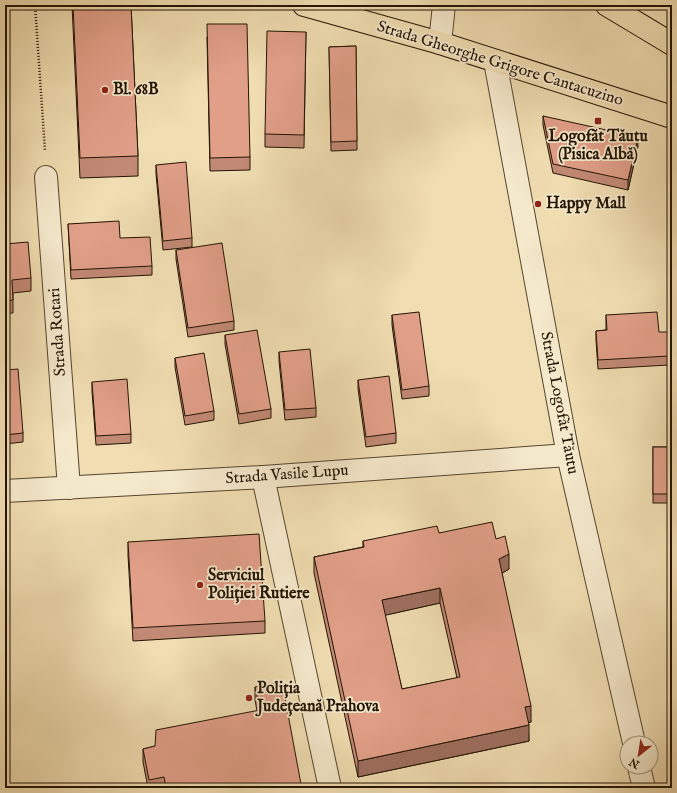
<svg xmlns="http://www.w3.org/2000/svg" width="677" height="793" font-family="'IM FELL English',serif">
<rect width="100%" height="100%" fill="#f0ddb1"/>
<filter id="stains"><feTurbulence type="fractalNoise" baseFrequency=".005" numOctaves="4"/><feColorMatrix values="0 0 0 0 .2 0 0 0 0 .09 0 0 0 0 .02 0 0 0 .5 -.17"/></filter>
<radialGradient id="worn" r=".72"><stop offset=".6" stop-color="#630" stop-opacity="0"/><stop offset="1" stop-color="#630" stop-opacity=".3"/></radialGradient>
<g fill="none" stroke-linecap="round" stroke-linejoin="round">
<g stroke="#56462f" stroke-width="24">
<g id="minor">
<path d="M440,43l4,-38"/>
<path d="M495,61l73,394 66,288"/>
<path d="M46,177l23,311"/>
<path d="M263,477l67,311"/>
<path d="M5,491l258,-14 305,-22"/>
<path d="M639,767l5,21"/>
</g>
</g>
<g stroke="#231404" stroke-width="24">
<g id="major">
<path d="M304,5l136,38 232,74"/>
<path d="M607,5l65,39"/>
</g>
</g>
<path stroke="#231404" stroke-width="2.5" stroke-dasharray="1 2" stroke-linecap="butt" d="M35,5l10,146"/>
<use href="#minor" stroke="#f5e9cc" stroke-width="22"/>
<use href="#major" stroke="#f0ddb1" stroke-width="22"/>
</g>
<g fill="#c28975" stroke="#231404" fill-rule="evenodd">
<path d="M72,5h59l7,151v20l-58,2z"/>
<path d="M306,32l-2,116 -39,-1v-13z"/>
<path d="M207,37l43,120v13l-40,1z"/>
<path d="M356,46l1,104 -26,1 -2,-104z"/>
<path d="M543,116l95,30 -10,44 -75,-17 -10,-48z"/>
<path d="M156,165l36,73v9l-29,3 -7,-76z"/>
<path d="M68,224l52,14 32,28v9l-81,4z"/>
<path d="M5,244l26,34v13l-18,2v20h-8z"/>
<path d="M176,250l58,71v9l-46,7 -12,-78z"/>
<path d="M392,315l37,71v10l-27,3 -10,-74z"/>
<path d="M606,315l53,17 10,24v9l-71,4 -2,-29v-9l10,-1z"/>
<path d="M225,335l46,74v9l-32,6 -14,-80z"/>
<path d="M279,352l37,56v9l-31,3 -6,-59z"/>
<path d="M175,358l39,53v9l-29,5 -10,-58z"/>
<path d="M5,370l18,63v9l-18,2z"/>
<path d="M358,380l38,53v10l-30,4 -8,-58z"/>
<path d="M92,382l39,52v9l-35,2 -4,-54z"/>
<rect x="653" y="447" width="19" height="56"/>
<path d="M439,533l57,6 13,30 -7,4 29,149h-3l1,19 -171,36 -44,-204v-16l49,-10v-6zM440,603l17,75 -55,11 -17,-74z"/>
<path d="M128,542l137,79v12l-132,8 -5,-86z"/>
<path d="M255,687l46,101h-153l-5,-26v-13l12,-3 102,-35 -2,-11z"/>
</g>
<g fill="#9e6f5f" stroke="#231404">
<path d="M638,137v9l-10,44v-10z"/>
<path d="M509,554v15l-10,6v-16z"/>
<path d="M440,588v15l-58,13v-16z"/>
<path d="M531,706v16l-6,1v-16z"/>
<path d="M529,725v16l-171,36v-16z"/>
<path d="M301,784v4h-14z"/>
</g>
<g fill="#e19f88" stroke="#231404" fill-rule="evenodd">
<path d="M73,5h58l7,151 -58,2z"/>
<path d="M207,24h40l3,133 -40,1z"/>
<path d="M267,31l39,1 -2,103 -39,-1z"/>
<path d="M356,46l1,95 -26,1 -2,-95z"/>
<path d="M543,116l95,21 -10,43 -75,-16z"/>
<path d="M186,162l6,76 -29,3 -7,-76z"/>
<path d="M119,221l1,17 30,-1 2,29 -81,4 -3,-46z"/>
<path d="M28,242l3,36 -19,2 1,20 -8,1v-57z"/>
<path d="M222,243l12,78 -46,7 -12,-78z"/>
<path d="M419,312l10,74 -27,4 -10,-75z"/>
<path d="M657,312l2,20h9l1,24 -71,4 -2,-29 11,-1 -1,-15z"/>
<path d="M257,330l14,79 -32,5 -14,-79z"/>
<path d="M310,349l6,59 -31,2 -6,-58z"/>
<path d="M204,353l10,58 -29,5 -10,-58z"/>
<path d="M18,369l5,64 -18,2v-65z"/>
<path d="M389,376l7,57 -30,4 -8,-57z"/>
<path d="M127,379l4,55 -35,2 -4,-54z"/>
<rect x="653" y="447" width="19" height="47"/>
<path d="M492,522l4,17 9,-3 4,18 -10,5 32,147 -6,1 4,18 -171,36 -44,-204 50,-10 -1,-6 74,-15 2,7zM440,588l20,89 -58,12 -20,-89z"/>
<path d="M259,534l6,87 -132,7 -5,-86z"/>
<path d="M282,682l19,102 -14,4h-21l-1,-4 -19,4h-80l-2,-11 -15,3 -6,-31 12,-3 1,-16 104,-20 -5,-23z"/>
</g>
<g fill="#8f2418" stroke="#f5e9cc" stroke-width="1.5">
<circle cx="105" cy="90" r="4"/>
<rect x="594" y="117" width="8" height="8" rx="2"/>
<circle cx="538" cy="204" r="4"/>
<circle cx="200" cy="585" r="4"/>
<circle cx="249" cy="698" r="4"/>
</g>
<g text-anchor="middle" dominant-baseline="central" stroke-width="3.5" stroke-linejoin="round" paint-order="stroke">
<g font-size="16" fill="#231404" stroke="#f5e9cc">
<text transform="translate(500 64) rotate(17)">Strada Gheorghe Grigore Cantacuzino</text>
<text transform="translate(58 332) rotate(-94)">Strada Rotari</text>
<text transform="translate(559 403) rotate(79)">Strada Logofăt Tăutu</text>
<text transform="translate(287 475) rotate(-4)">Strada Vasile Lupu</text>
</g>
<g font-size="16" font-weight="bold" fill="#231404" stroke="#f5e9cc" text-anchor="start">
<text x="113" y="90">Bl. 68B</text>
<text x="598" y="137" text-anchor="middle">Logofăt Tăutu<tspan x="598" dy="18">(Pisica Albă)</tspan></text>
<text x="546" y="204">Happy Mall</text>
<text x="208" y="576">Serviciul<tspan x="208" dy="18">Poliției Rutiere</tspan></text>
<text x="257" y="689">Poliția<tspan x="257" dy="18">Județeană Prahova</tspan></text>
</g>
</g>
<rect width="677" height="793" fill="none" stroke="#f0ddb1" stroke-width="20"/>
<rect x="6" y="6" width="665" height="781" fill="none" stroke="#231404" stroke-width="2"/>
<rect x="10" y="10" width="657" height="773" fill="none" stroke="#231404"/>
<g transform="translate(639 755) rotate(210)"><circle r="19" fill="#f5e9cc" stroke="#a1947c"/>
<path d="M0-3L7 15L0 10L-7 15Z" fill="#8f2418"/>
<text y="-6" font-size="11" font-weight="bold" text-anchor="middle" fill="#231404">N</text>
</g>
<rect width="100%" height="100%" filter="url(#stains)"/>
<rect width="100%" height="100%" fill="url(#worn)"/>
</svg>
